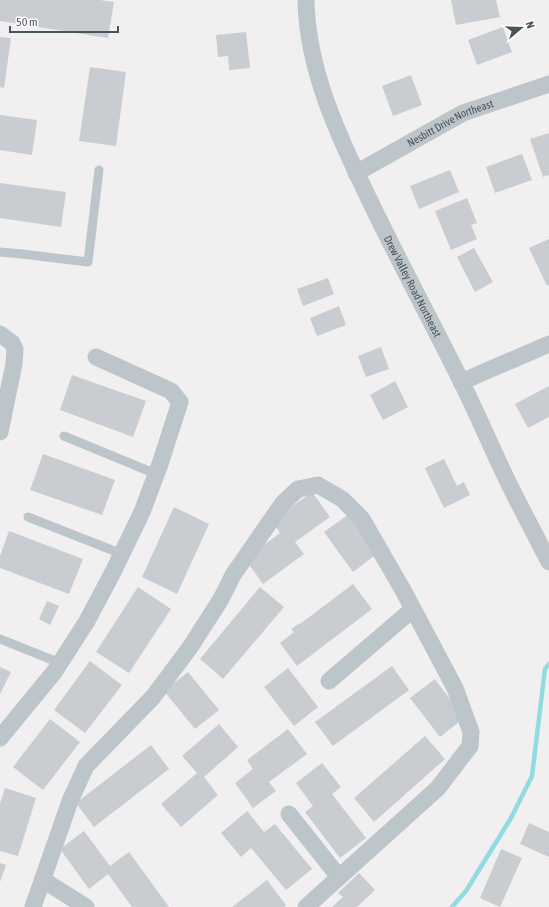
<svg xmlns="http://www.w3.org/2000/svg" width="549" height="907" font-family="'Asap Condensed',sans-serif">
<rect width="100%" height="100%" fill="#f1efef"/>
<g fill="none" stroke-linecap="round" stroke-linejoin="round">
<path stroke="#93dbe3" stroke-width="4.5" d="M452,907l14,-16 45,-73 21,-42 13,-107 4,-5"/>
</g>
<g fill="#c9cdd1">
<path d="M0,0h100l14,2 -6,36 -108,-17z"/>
<path d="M451,0h45l4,17 -44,8z"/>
<path d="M503,27l9,25 -35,13 -9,-25z"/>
<path d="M246,32l4,36 -21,2 -1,-14 -10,1 -2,-22z"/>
<path d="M0,37l11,1 -7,50 -4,-1z"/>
<path d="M90,67l36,5 -10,74 -37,-5z"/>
<path d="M411,75l11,30 -29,11 -11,-30z"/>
<path d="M0,115l37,5 -5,35 -32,-5z"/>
<path d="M549,133v42l-6,2 -13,-38z"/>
<path d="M522,154l10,26 -37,13 -9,-26z"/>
<path d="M450,170l9,22 -40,17 -9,-23z"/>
<path d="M0,183l66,9 -5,35 -61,-9z"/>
<path d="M467,198l10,25 -6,2 6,14 -26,11 -16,-39z"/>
<path d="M549,239v46l-2,1 -18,-38z"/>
<path d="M474,248l19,34 -18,10 -18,-35z"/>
<path d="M328,278l6,16 -31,12 -6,-17z"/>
<path d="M339,306l7,19 -29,11 -7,-18z"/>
<path d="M381,347l8,22 -23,8 -8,-21z"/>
<path d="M72,375l74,26 -13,36 -73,-27z"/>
<path d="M395,381l13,26 -25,13 -13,-25z"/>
<path d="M549,386v31l-21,11 -13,-24z"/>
<path d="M43,454l72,26 -13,35 -72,-25z"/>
<path d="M444,459l13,27 7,-4 6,13 -26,13 -19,-40z"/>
<path d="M312,492l18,25 -35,25 9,12 -41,30 -18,-25 35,-26 -8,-12z"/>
<path d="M174,507l35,17 -32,70 -35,-17z"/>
<path d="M349,514l29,39 -25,19 -29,-40z"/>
<path d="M9,531l74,28 -14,35 -69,-26v-12z"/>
<path d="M353,584l19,25 -75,57 -17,-23 14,-11 -3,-3 9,-6v1z"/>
<path d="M138,587l33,22 -42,64 -33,-21z"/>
<path d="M260,587l24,20 -61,72 -23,-20z"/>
<path d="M47,601l12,5 -9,19 -11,-6z"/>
<path d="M90,661l32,24 -37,48 -31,-23z"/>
<path d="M392,666l17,24 -76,56 -18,-24z"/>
<path d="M0,667l11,5 -11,22z"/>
<path d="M288,668l30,39 -24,19 -30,-39z"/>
<path d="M188,672l31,38 -24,19 -31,-38z"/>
<path d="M435,679l29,39 -24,19 -30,-39z"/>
<path d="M50,719l30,23 -37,48 -30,-23z"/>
<path d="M219,724l19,23 -34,30 14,18 -37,32 -20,-23 36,-31 -15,-17z"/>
<path d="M288,729l19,25 -38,28 7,9 -23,17 -18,-25 18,-14 -6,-9z"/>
<path d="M425,736l20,23 -71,63 -20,-24z"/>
<path d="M151,745l18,24 -75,58 -18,-24z"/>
<path d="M322,763l19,24 -9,7 34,44 -26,20 -35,-46 8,-6 -17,-23z"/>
<path d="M5,788l31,10 -18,58 -18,-5v-47z"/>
<path d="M247,811l17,21 11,-8 37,45 -26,21 -35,-42 -10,9 -20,-24z"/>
<path d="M529,823l20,9v25l-29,-13z"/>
<path d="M84,831l26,35 19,-14 40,55h-37l-24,-33 -19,15 -29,-40z"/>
<path d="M501,849l21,9 -22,49 -20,-9z"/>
<path d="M0,863l6,2 -6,17z"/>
<path d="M359,873l16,17 -18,17h-25l11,-10 -5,-4z"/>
<path d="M267,880l19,25 -2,2h-52z"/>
</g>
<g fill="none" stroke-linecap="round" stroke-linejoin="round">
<g stroke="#bcc5ca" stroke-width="9">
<path d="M0,252l22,2 66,8 11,-92"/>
<path d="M64,436l92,38"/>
<path d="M28,517l94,37"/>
<path d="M0,639l60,24"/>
</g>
<g stroke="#bcc5ca" stroke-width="17">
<path id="s1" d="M306,0c1,70 33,137 63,199 29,61 62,121 92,182 18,36 33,73 51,109 12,24 25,48 37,72"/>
<path id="s2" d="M356,173l107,-60 86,-29"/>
<path d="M0,334l12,9 3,6 -1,15 -14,68"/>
<path d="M461,382l88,-38"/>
<path d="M329,681l84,-72"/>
<path d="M0,738l55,-67 32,-50 26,-49 29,-60 18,-48 20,-62 -9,-11 -75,-34"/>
<path d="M289,814l50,63"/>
<path d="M43,880l43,27"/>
<path d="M33,907l37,-106 16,-35 67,-69 38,-51 30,-47 12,-24 50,-72 15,-14 20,-4 24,14 20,20 42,73 51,96 16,44 -1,14 -32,42 -132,119"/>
</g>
</g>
<g text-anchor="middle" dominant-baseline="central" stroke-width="3" stroke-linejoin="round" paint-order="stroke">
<g font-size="11" fill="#49545a" stroke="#fff">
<text stroke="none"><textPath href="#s2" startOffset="107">Nesbitt Drive Northeast</textPath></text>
<text stroke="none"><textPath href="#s1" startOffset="308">Drew Valley Road Northeast</textPath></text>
</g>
</g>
<g transform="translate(521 28) rotate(71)" stroke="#ffffff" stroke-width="3" paint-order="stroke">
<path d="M0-3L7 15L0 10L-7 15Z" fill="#49545a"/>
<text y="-6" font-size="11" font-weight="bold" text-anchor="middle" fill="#49545a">N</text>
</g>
<path d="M10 26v6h108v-6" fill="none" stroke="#49545a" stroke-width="2"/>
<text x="16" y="26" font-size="12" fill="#49545a" stroke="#ffffff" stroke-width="3" paint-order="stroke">50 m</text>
</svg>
